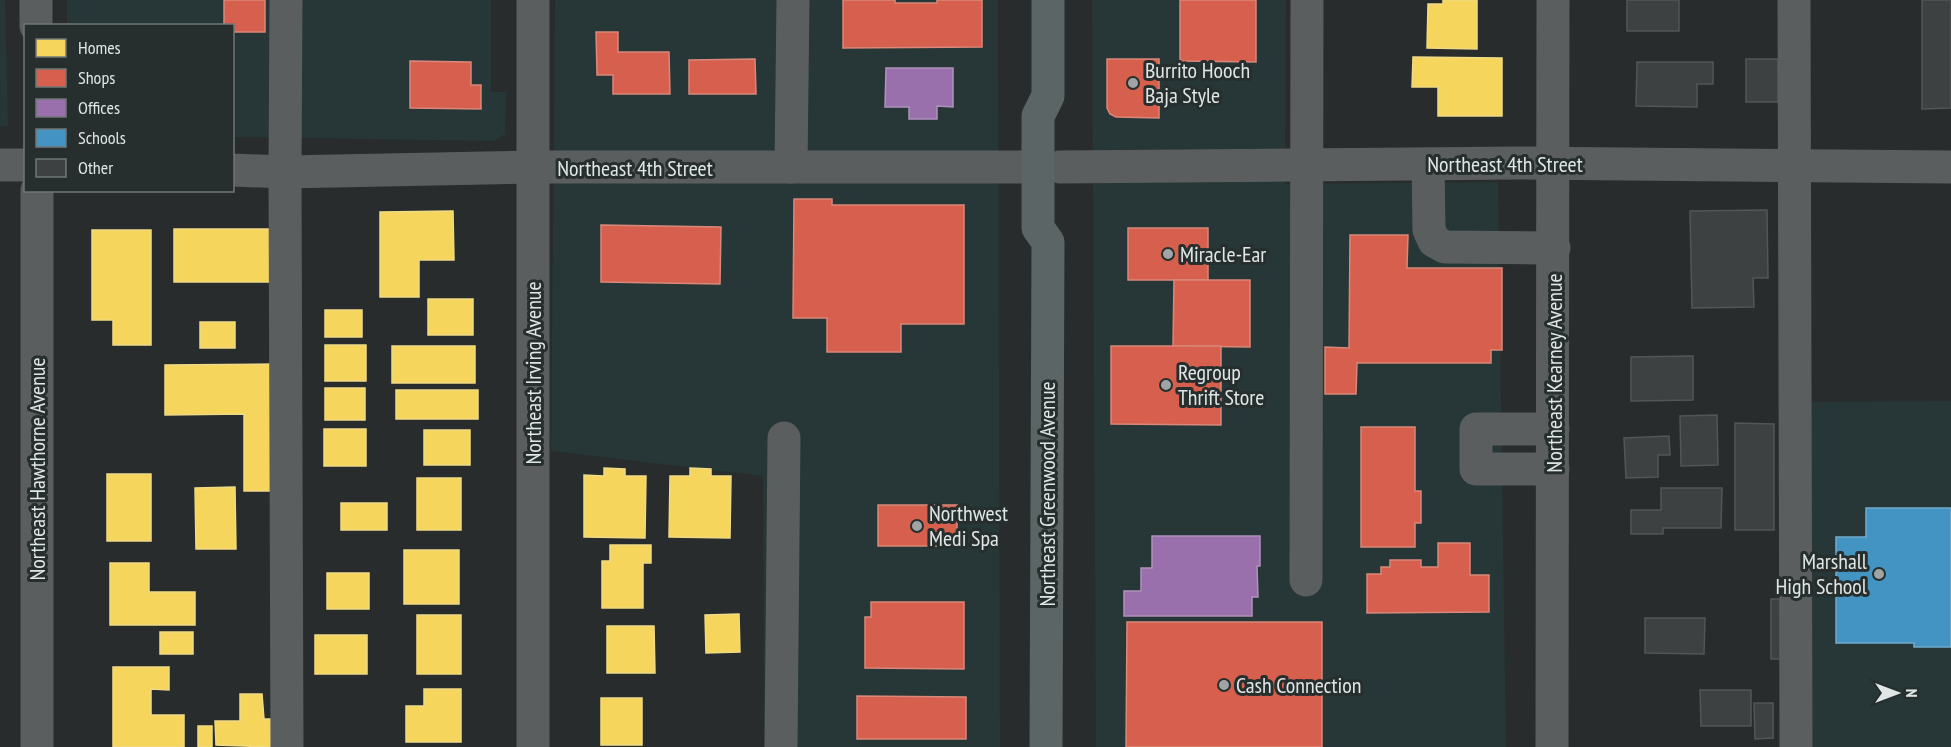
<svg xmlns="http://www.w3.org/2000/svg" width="1951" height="747" font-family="'PT Sans Narrow',sans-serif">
<rect width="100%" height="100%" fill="#282c2c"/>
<g fill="#273636">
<path d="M0,0h5l3,126h-8z"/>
<path d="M67,0h424v92h15l-1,42 -11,7 -261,-4 -1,-111 -165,-1z"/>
<path d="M555,0h443l2,747h-236l-1,-271 -212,-25z"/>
<path d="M1092,0h194l-1,184 213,-2 8,565h-410z"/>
<path d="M1951,401v346h-143l-1,-345z"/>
</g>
<g fill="#f6d55c" stroke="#efda85" stroke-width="1.5">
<path d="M1443,0h34v49l-50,-1 1,-44h15z"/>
<path d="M1413,57l89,1v58h-64v-29h-26z"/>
<path d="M453,211l1,49h-35v37h-39v-85z"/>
<rect x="174" y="229" width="97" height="53"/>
<path d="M92,230h59v115h-38v-25h-21z"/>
<rect x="428" y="299" width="45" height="36"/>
<rect x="325" y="310" width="37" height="27"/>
<rect x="200" y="322" width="35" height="26"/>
<rect x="325" y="345" width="41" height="36"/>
<rect x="392" y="346" width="83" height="37"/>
<path d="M274,364l1,127h-31v-77l-79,1v-50z"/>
<rect x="325" y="388" width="40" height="32"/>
<rect x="396" y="390" width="82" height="29"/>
<rect x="324" y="429" width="42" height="37"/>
<rect x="424" y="430" width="46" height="35"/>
<path d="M604,468l21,1v7h21l-1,62 -61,-1v-62l20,1z"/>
<path d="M690,468l21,1v7h20l-1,62 -61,-1 1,-61h20z"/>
<rect x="107" y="474" width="44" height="67"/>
<rect x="417" y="478" width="44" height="52"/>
<path d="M235,487l1,62h-40l-1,-61z"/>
<rect x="341" y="503" width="46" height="27"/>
<path d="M610,545h41v18h-8v45h-41v-47h8z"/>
<rect x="404" y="550" width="55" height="54"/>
<path d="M110,563h39v29h46v33h-85z"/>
<rect x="327" y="573" width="42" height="36"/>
<path d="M739,614l1,38 -34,1 -1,-38z"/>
<rect x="417" y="615" width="44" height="59"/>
<path d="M607,626h47l1,47h-48z"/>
<rect x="160" y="632" width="33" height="22"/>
<rect x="315" y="635" width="52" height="39"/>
<path d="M113,667h56v23l-18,-1v26h33v32h-71z"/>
<path d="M424,689h37v53h-55v-36h18z"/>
<path d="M240,694h22l2,25h7v28l-55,-2 -1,-24h25z"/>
<rect x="601" y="698" width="41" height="47"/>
<rect x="198" y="726" width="14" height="21"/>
</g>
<g fill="#d6604d" stroke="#d9887b" stroke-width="1.5">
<path d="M224,0h41v32h-33v-6h-8z"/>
<path d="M843,0h52v3h42v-3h45v47l-139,1z"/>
<path d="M1180,0h76v62l-76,-1z"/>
<path d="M596,32h22v20h51l1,42h-57v-19h-16z"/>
<path d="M755,59l1,35h-67v-34z"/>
<path d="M1107,59h52v59l-43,-1 -6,-3 -3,-6z"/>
<path d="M410,61l61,1v23h10v24l-71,-1z"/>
<path d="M794,199h38v6h132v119h-63v28h-74v-34h-34z"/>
<path d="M601,225l120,2 -1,57 -119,-2z"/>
<rect x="1128" y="228" width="80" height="52"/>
<path d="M1350,235h58l-1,33h95v82h-11v13h-134l-1,31h-31v-47l24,1z"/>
<path d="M1174,280h76v67l-77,-1z"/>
<path d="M1111,346h110v79l-110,-1z"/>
<path d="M1361,427h54v64h6v32h-6v24h-54z"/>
<rect x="878" y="505" width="79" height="41"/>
<path d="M1438,543h32v32h19v37l-122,1v-39h14v-7h9v-7h31v7h17z"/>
<path d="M871,602h93v67l-99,-1v-51h6z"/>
<path d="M1127,622h195v125h-196z"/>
<path d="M857,696l109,1v42h-109z"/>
</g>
<g fill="#9970ab" stroke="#ae93bc" stroke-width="1.5">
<path d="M886,68h67v39l-16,-1v13h-28v-12h-24z"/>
<path d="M1152,536h108v30h-3l1,31h-6v19h-128v-25h17v-23h11z"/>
</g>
<path fill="#4393c3" stroke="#72accd" stroke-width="1.5" d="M1866,508h85v139h-37v-4h-78v-106h30z"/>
<g fill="#3e4141" stroke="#535656" stroke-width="1.5">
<rect x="1627" y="0" width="52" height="31"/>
<path d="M1922,0h29v108l-29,1z"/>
<rect x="1746" y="59" width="32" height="43"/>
<path d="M1637,62h76v22h-16v23l-61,-1z"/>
<path d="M1767,210l1,68h-15l1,29 -62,1 -2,-97z"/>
<path d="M1693,356v44l-62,1v-44z"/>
<path d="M1717,415l1,50 -37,1 -1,-50z"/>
<path d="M1735,423l39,1v106h-39z"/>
<path d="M1669,436l1,19h-12v22l-32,1 -2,-40z"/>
<path d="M1661,488h61l-1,40h-58v6h-32v-24h30z"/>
<rect x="1771" y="599" width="17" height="60"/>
<path d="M1645,618h60l-1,36 -59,-1z"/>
<path d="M1700,690h51v36h-50z"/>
<path d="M1754,703h19v35l-18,1z"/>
</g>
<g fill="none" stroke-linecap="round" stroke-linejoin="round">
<g stroke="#5b5e5e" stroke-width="33">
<path d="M36,0v26"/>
<path d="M286,0l-1,172 2,575"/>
<path d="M533,0v747"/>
<path d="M1794,0l2,747"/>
<path d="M1428,164l1,66 5,11 11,6 109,1"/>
<path d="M0,165h26"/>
<path d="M791,167l2,-167"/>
<path d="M1060,167l459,-4 432,4"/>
<path d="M232,170l53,2 248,-5h505"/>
<path d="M37,190v557"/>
<path d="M1553,429h-77v40h77"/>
<path d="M1306,580l1,-580"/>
<path d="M781,747l3,-309"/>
<path d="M1552,747l1,-747"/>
</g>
<path stroke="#5b6565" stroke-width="33" d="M1046,747l2,-505 -10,-14v-112l10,-20v-96"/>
</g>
<g fill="#a0a4a4" stroke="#262e2e" stroke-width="2">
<circle cx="1133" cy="83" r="6"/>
<circle cx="1168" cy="254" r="6"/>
<circle cx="1166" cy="385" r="6"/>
<circle cx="917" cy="526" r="6"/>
<circle cx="1879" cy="574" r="6"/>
<circle cx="1224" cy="685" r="6"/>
</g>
<g text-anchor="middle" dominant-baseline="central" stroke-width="6" stroke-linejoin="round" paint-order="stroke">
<g font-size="22" fill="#e0e5e5" stroke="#262e2e" text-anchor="start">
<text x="1145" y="70">Burrito Hooch<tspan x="1145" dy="25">Baja Style</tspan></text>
<text x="1180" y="254">Miracle-Ear</text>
<text x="1178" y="372">Regroup<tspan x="1178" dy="25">Thrift Store</tspan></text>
<text x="929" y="513">Northwest<tspan x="929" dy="25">Medi Spa</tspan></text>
<text x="1867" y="561" text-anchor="end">Marshall<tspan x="1867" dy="25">High School</tspan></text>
<text x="1236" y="685">Cash Connection</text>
</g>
<g font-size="22" fill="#e0e5e5" stroke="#262e2e">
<text x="1505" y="164">Northeast 4th Street</text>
<text x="635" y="168">Northeast 4th Street</text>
<text transform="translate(533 373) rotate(-90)">Northeast Irving Avenue</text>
<text transform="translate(1554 373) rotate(-90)">Northeast Kearney Avenue</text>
<text transform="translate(37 469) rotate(-90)">Northeast Hawthorne Avenue</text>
<text transform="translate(1047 494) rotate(-90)">Northeast Greenwood Avenue</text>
</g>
</g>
<rect x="24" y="24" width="210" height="168" fill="#262e2e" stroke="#707777" stroke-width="1.5"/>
<rect x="36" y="39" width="30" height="18" fill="#f6d55c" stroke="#707777" stroke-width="1.5"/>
<text x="78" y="54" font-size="18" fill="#e0e5e5">Homes</text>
<rect x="36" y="69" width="30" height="18" fill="#d6604d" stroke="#707777" stroke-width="1.5"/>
<text x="78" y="84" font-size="18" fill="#e0e5e5">Shops</text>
<rect x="36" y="99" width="30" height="18" fill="#9970ab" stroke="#707777" stroke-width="1.5"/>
<text x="78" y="114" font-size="18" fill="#e0e5e5">Offices</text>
<rect x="36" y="129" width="30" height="18" fill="#4393c3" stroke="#707777" stroke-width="1.5"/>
<text x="78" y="144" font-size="18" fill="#e0e5e5">Schools</text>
<rect x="36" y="159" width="30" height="18" fill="#3e4141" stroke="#707777" stroke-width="1.5"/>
<text x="78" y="174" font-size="18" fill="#e0e5e5">Other</text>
<g transform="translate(1897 693) rotate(90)" stroke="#262e2e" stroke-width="4.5" paint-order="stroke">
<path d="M0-4.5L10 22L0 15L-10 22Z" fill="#e0e5e5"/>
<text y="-9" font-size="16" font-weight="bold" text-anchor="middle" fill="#e0e5e5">N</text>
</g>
</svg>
